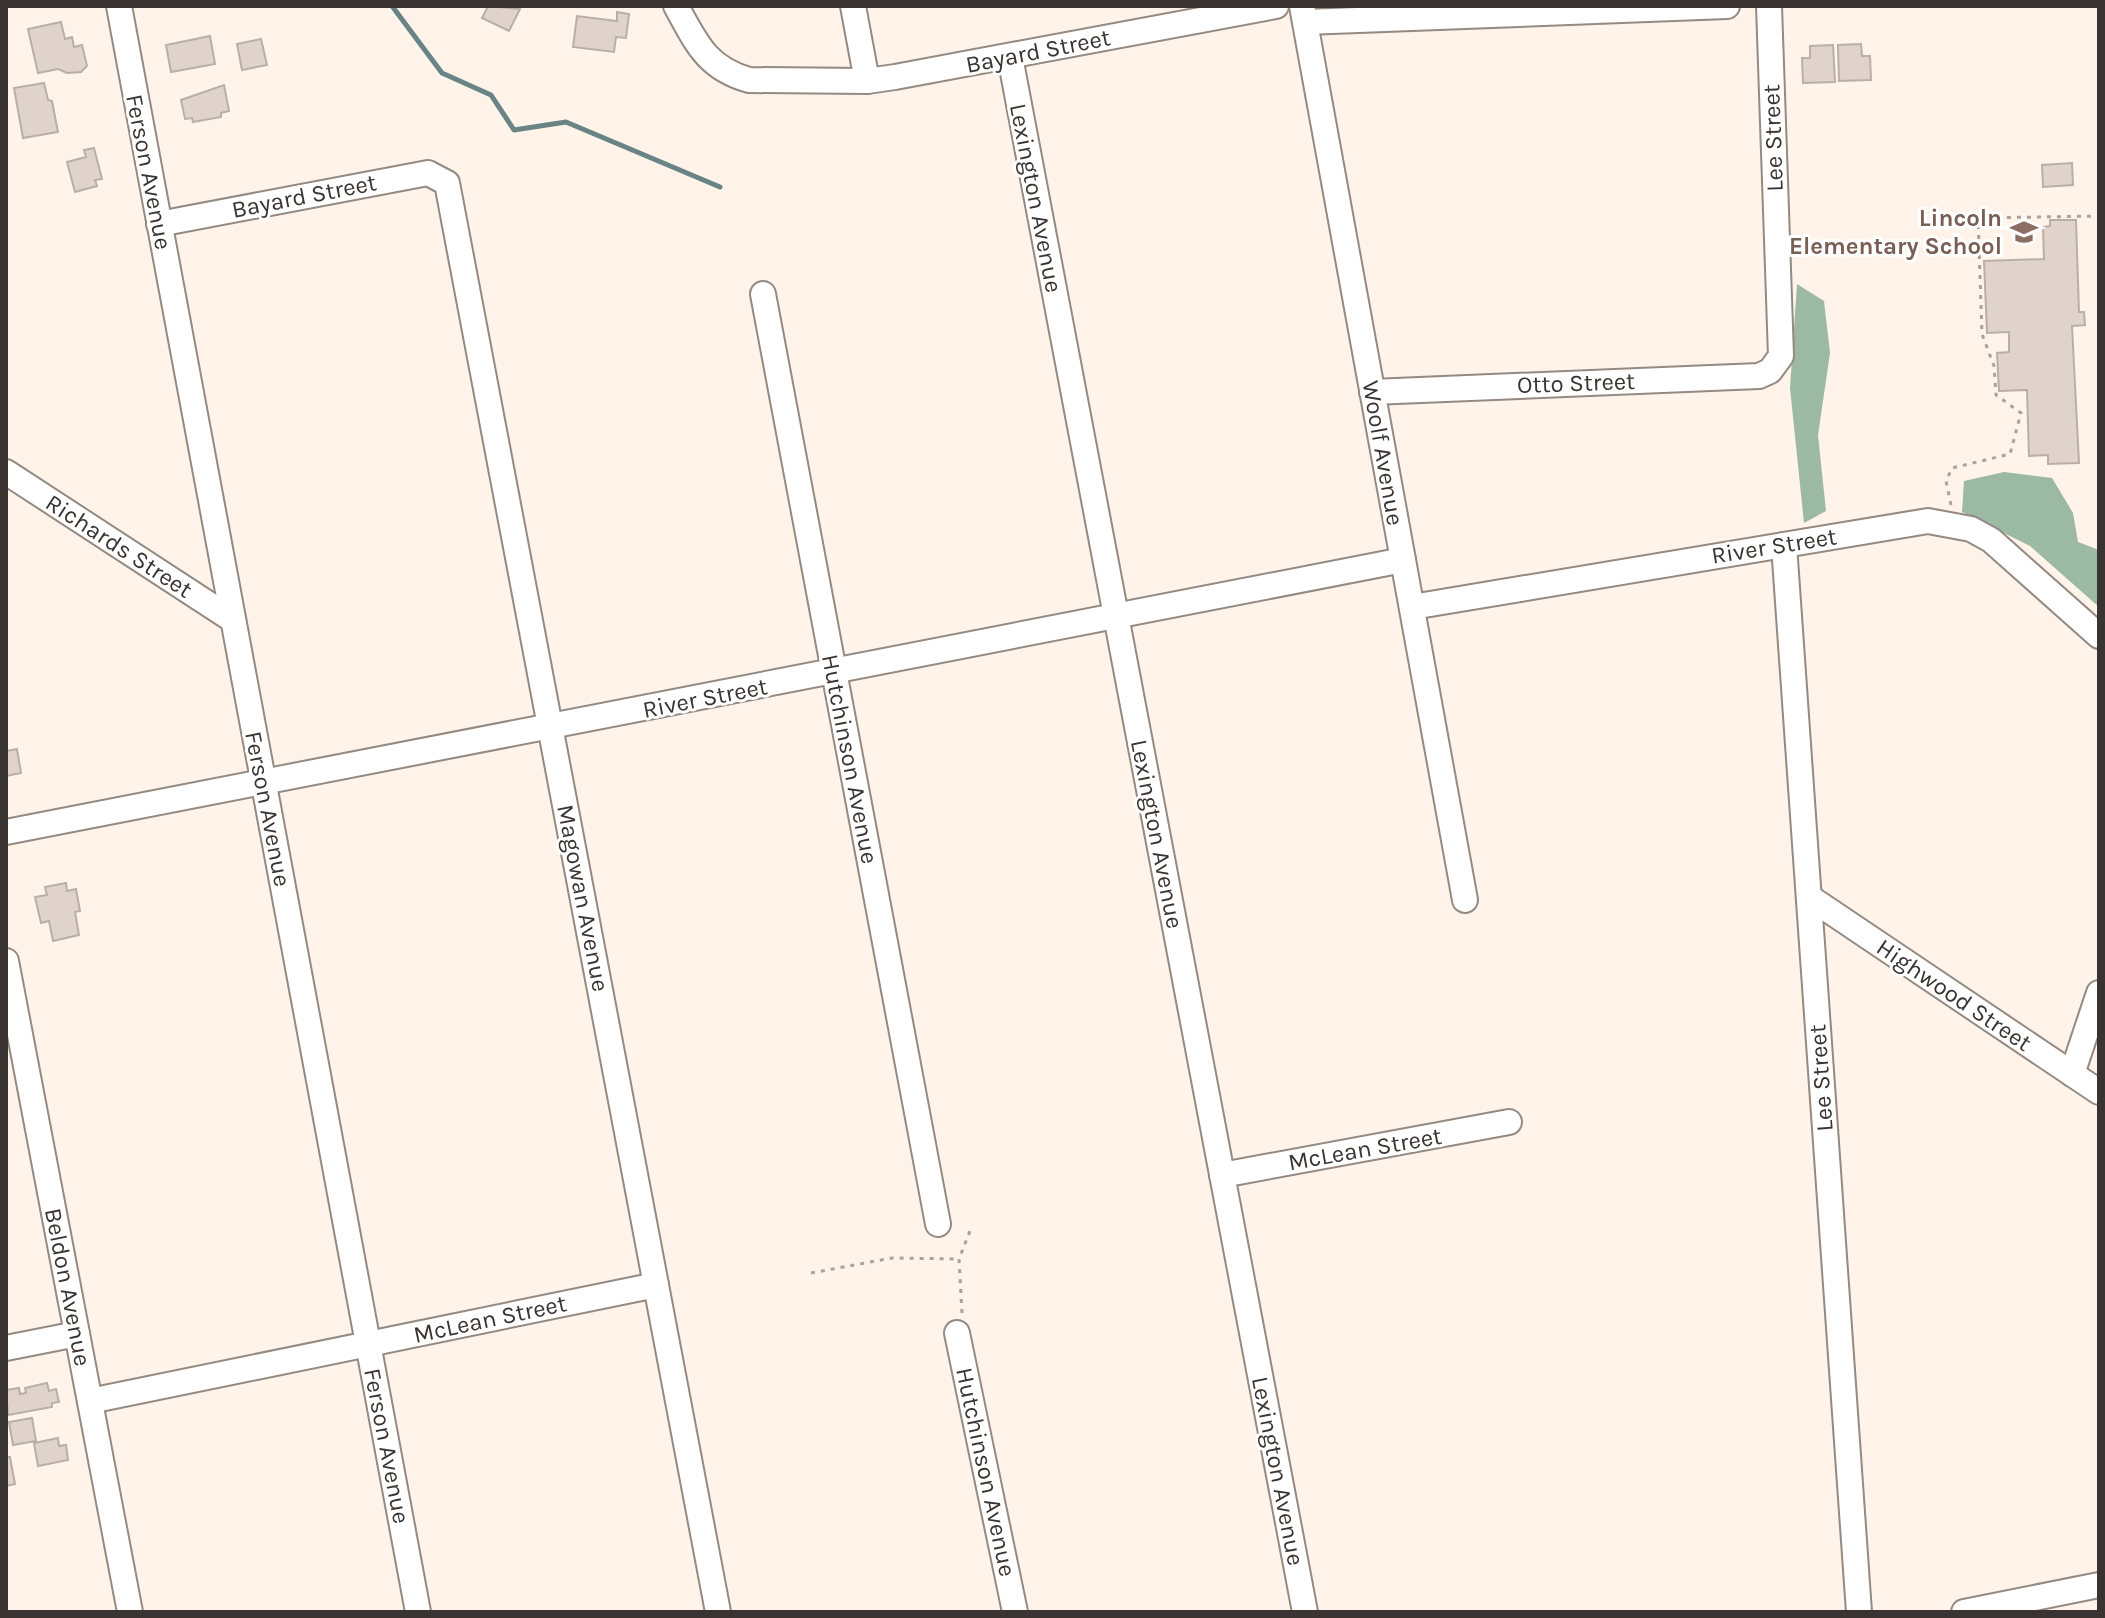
<svg xmlns="http://www.w3.org/2000/svg" width="2105" height="1618" font-family="Karla,sans-serif">
<rect width="100%" height="100%" fill="#fff3ea"/>
<g fill="#9cb9a4">
<path d="M1797,284l27,17 6,52 -12,82 8,76 -22,12 -14,-135z"/>
<path d="M2004,472l48,6 21,35 5,29 21,8v57l-69,-61 -68,-34 2,-31z"/>
</g>
<g fill="none" stroke-linecap="round" stroke-linejoin="round">
<path stroke="#698485" stroke-width="5" d="M392,6l50,67 49,22 23,35 52,-8 154,65"/>
</g>
<g fill="#e0d3cb" stroke="#baaea6" stroke-width="2">
<path d="M488,6l32,3 -11,22 -27,-13z"/>
<path d="M617,12l12,2 -3,24 -10,-1 -2,15 -41,-5 4,-31 40,5z"/>
<path d="M61,22l4,17 7,-2 2,10 8,-2 5,21 -6,6 -14,1 -9,-4 -20,4 -10,-44z"/>
<path d="M210,36l5,28 -44,8 -5,-27z"/>
<path d="M261,39l6,26 -25,5 -5,-26z"/>
<path d="M1861,44l1,12h8l1,24 -32,1 -1,-36z"/>
<path d="M1833,45l2,37 -32,1 -1,-25h8v-12z"/>
<path d="M44,83l4,17 4,1 6,31 -35,6 -9,-50z"/>
<path d="M224,85l5,26 -8,2v4l-28,5 -1,-4 -7,1 -4,-19z"/>
<path d="M94,148l8,31 -7,1 2,6 -22,6 -8,-30 19,-5 -2,-7z"/>
<path d="M2072,163l1,22 -30,2 -1,-22z"/>
<path d="M2050,220h26l3,92h5l1,13 -13,1 7,137 -31,1v-9l-19,1 -2,-66 -28,1 -2,-38 12,-1v-20l-22,1 -3,-72 60,-2 -1,-32 7,-1z"/>
<path d="M17,749l4,24 -15,3v-25z"/>
<path d="M66,883l1,8 9,-2 4,22 -5,1 4,23 -26,6 -4,-20 -8,2 -6,-26 12,-2 -2,-8z"/>
<path d="M47,1383l2,8 7,-2 3,13 -7,1v4l-44,8 -2,-25 13,-2 1,6 6,-1 -1,-5z"/>
<path d="M32,1418l4,23 -23,4 -4,-23z"/>
<path d="M58,1438l1,8 7,-1 2,15 -30,6 -4,-23z"/>
<path d="M6,1457h4l5,27 -9,2z"/>
</g>
<g fill="none" stroke-linecap="round" stroke-linejoin="round">
<g stroke="#948a81" stroke-width="28">
<g id="minor">
<path d="M119,6l299,1606"/>
<path d="M676,6c20,36 30,62 73,74l118,1 28,-4 381,-71"/>
<path d="M853,6l14,75"/>
<path d="M1302,6l163,894"/>
<path d="M1305,22l422,-16"/>
<path d="M1010,57l295,1555"/>
<path d="M159,224l269,-51 19,10 271,1429"/>
<path d="M763,294l175,930"/>
<path d="M1372,392l387,-16 11,-5 11,-15 -12,-350"/>
<path d="M6,472l227,148"/>
<path d="M1784,545l75,1067"/>
<path d="M1412,607l516,-86 43,8 20,11 108,96"/>
<path d="M6,832l1397,-272"/>
<path d="M1809,897l290,195"/>
<path d="M6,961l124,651"/>
<path d="M2072,1074l27,-81"/>
<path d="M1222,1175l287,-53"/>
<path d="M957,1333l58,279"/>
<path d="M6,1348l71,-14"/>
<path d="M90,1401l566,-116"/>
<path d="M1964,1612l135,-27"/>
</g>
</g>
<g stroke="#aba29b" stroke-width="3" stroke-dasharray="4 6" stroke-linecap="butt">
<path d="M1951,505l-5,-24 6,-13 58,-14 11,-41 -25,-18 -2,-29 -12,-32 -4,-116 121,-2"/>
<path d="M811,1273l81,-15 67,1"/>
<path d="M962,1313l-3,-54 11,-28"/>
</g>
<use href="#minor" stroke="#fff" stroke-width="24"/>
</g>
<defs>
<g id="school-bare" transform="scale(2.16)"><path d="M0-5L7-2L0 1L-7-2ZM-4 1L0 2.5L4 1V4Q0 6-4 4Z" fill="#8d6e63" stroke="#fff" stroke-width="2.5" paint-order="stroke"/></g>
</defs>
<g fill-rule="evenodd">
<use href="#school-bare" x="2024" y="232"/>
</g>
<g text-anchor="middle" dominant-baseline="central" stroke-width="6" stroke-linejoin="round" paint-order="stroke">
<g font-size="24" fill="#393431" stroke="#fff">
<text transform="translate(1038 51) rotate(-11)">Bayard Street</text>
<text transform="translate(1773 138) rotate(-92)">Lee Street</text>
<text transform="translate(149 172) rotate(79)">Ferson Avenue</text>
<text transform="translate(304 196) rotate(-11)">Bayard Street</text>
<text transform="translate(1036 198) rotate(79)">Lexington Avenue</text>
<text transform="translate(1576 383) rotate(-2)">Otto Street</text>
<text transform="translate(1383 453) rotate(80)">Woolf Avenue</text>
<text transform="translate(119 546) rotate(33)">Richards Street</text>
<text transform="translate(1774 546) rotate(-9)">River Street</text>
<text transform="translate(705 698) rotate(-11)">River Street</text>
<text transform="translate(850 759) rotate(79)">Hutchinson Avenue</text>
<text transform="translate(268 809) rotate(79)">Ferson Avenue</text>
<text transform="translate(1157 834) rotate(79)">Lexington Avenue</text>
<text transform="translate(583 898) rotate(79)">Magowan Avenue</text>
<text transform="translate(1954 995) rotate(34)">Highwood Street</text>
<text transform="translate(1821 1078) rotate(-94)">Lee Street</text>
<text transform="translate(1365 1149) rotate(-10)">McLean Street</text>
<text transform="translate(68 1287) rotate(79)">Beldon Avenue</text>
<text transform="translate(490 1319) rotate(-12)">McLean Street</text>
<text transform="translate(387 1446) rotate(79)">Ferson Avenue</text>
<text transform="translate(1278 1471) rotate(79)">Lexington Avenue</text>
<text transform="translate(986 1472) rotate(78)">Hutchinson Avenue</text>
</g>
<g font-size="24" font-weight="bold" fill="#785e54" stroke="#fff" text-anchor="end">
<text x="2002" y="218">Lincoln<tspan x="2002" dy="28">Elementary School</tspan></text>
</g>
</g>
<rect width="2105" height="1618" fill="none" stroke="#393431" stroke-width="16"/>
</svg>
